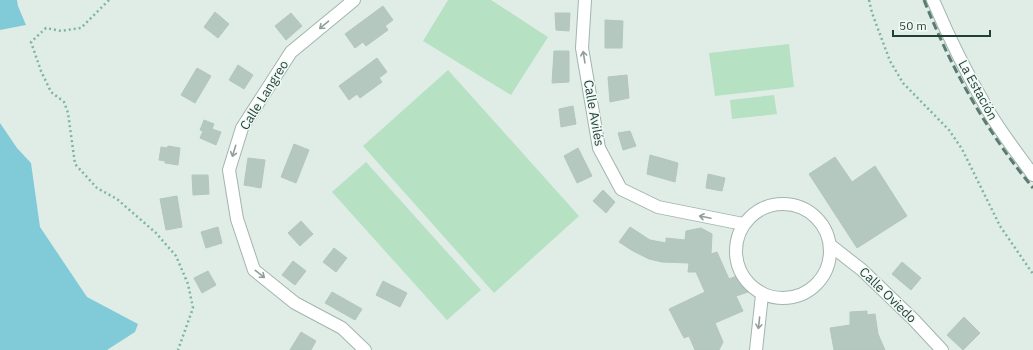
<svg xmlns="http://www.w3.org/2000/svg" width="1033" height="350" font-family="'IBM Plex Sans',sans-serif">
<rect width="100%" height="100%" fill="#e0ede7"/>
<g fill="#b6e1c2">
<path d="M448,0h43l57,37 -37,58 -88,-54z"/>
<path d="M789,44l5,43 -79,9 -6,-43z"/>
<path d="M448,70l131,146 -85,77 -131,-147z"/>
<path d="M774,95l3,19 -45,5 -2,-19z"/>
<path d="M366,162l115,128 -34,30 -115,-128z"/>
</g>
<g fill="#81cbd9">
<path d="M0,0h17l1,6 8,19 -26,5z"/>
<path d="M0,123l17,25 14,15 9,64 47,70 51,27 -3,8 -28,18h-107z"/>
</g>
<g fill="#b5c8c0" stroke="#b2c7be">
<path d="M383,6l10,14 -8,6 3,4 -22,16 -3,-4 -8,6 -10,-14z"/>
<path d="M215,12l14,12 -11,14 -14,-11z"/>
<path d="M291,13l11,13 -16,14 -11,-14z"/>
<path d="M555,13h15l-1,18 -13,-1z"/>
<path d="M605,20l18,1 -1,27h-17z"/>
<path d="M554,51h15v31l-17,1z"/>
<path d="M377,58l10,14 -8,6 3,4 -22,16 -3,-4 -8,6 -10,-14z"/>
<path d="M238,65l15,10 -9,14 -15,-9z"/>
<path d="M197,68l14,8 -16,27 -14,-8z"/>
<path d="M627,75l2,23 -19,4 -2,-25z"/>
<path d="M573,106l3,18 -15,3 -2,-18z"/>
<path d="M204,120l10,4 -2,5 9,3 -5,13 -16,-7 3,-7 -3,-1z"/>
<path d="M630,131l6,15 -13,4 -5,-17z"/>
<path d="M294,144l15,6 -13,33 -15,-6z"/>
<path d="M168,146l12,2 -2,17 -13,-2v-2l-6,-1 2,-13 6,1z"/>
<path d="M578,148l14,28 -15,7 -13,-27z"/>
<path d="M650,155l28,8 -3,19 -28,-8z"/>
<path d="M835,157l17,25 23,-16 32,50 -50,32 -48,-74z"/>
<path d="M248,158l17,2 -4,28 -17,-3z"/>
<path d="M708,174l17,4 -3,13 -16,-3z"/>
<path d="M192,175h16l1,19 -16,1z"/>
<path d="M603,190l12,12 -9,11 -13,-12z"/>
<path d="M177,196l5,31 -16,3 -6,-31z"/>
<path d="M301,221l12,13 -13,12 -12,-13z"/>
<path d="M218,227l4,16 -16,5 -5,-16z"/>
<path d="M630,227l20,13 16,3v-5l19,2 1,-9 15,-3 11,6 -1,20 6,-2 12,27 10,-4 9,17 -12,4 7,15 -28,12 8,19 -4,8h-24l-6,-14 -5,2 -15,-29 36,-17 -9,-20h-8l1,-9 -27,-1 -13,-3 -16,-8 -14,-9z"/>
<path d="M334,248l13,10 -11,14 -13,-10z"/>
<path d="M293,261l13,10 -11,14 -13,-10z"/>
<path d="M902,262l19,16 -10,12 -19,-16z"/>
<path d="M208,271l8,14 -14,8 -8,-15z"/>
<path d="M383,281l24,12 -7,14 -24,-12z"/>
<path d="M332,292l30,17 -7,11 -30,-17z"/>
<path d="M867,311v4l8,-1 3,20 7,16h-51l-4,-22 20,-3v-13z"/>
<path d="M964,317l16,16 -17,17 -16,-15z"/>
<path d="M301,332l15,9 -5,9h-21z"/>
</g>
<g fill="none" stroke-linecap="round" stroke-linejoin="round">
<g stroke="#a2b5af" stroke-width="14">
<g id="street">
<path d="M354,0l-63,52 -49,76 -13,42 8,49 17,51 41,33 47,25 23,22"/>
<path d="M585,0l-3,48 17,100 22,41 37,18 85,17"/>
<path d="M933,0c16,38 35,76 56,112 13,22 29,42 44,63"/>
<circle cx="783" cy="251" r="47"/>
<path d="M830,245l32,25 52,50 28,30"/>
<path d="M756,350l6,-55"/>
</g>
</g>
<g stroke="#7db4a3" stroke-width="2.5" stroke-dasharray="2 3" stroke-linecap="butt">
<path d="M109,0l-28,28 -20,3 -15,-3 -15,14 10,29 10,21 13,10 4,11 7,51 22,24 20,11 39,34 20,23 12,28 5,24 -15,42"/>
<path d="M869,0l3,13 18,48 13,22 46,47 13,19 38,77 33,48"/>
</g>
<use href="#street" stroke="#fff" stroke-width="12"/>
<path stroke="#597b72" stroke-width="3" stroke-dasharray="8 4" stroke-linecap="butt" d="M924,0c27,68 62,131 109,188"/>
</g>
<defs><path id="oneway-shaft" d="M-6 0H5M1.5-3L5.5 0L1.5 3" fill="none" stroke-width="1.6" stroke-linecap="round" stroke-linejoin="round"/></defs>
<g stroke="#8f9f9b">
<use href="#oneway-shaft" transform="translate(324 25) rotate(140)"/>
<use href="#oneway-shaft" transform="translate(584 57) rotate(-99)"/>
<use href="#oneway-shaft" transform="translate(234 151) rotate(107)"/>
<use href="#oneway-shaft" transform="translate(705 217) rotate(-168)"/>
<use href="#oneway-shaft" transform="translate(260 274) rotate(38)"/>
<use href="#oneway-shaft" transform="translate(759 323) rotate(96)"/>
</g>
<g text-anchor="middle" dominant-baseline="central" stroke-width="3" stroke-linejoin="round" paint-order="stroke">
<g font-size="13" fill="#1f3f37" stroke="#f1f9f5">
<text transform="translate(978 90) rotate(61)">La Estación</text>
<text transform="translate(264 95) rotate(-58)">Calle Langreo</text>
<text transform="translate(594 113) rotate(80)">Calle Avilés</text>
<text transform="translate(888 295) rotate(44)">Calle Oviedo</text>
</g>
</g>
<path d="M893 30v6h97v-6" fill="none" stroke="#1f3f37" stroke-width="2"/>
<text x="899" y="30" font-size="12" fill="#1f3f37" stroke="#f1f9f5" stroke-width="3" paint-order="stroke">50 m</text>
</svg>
